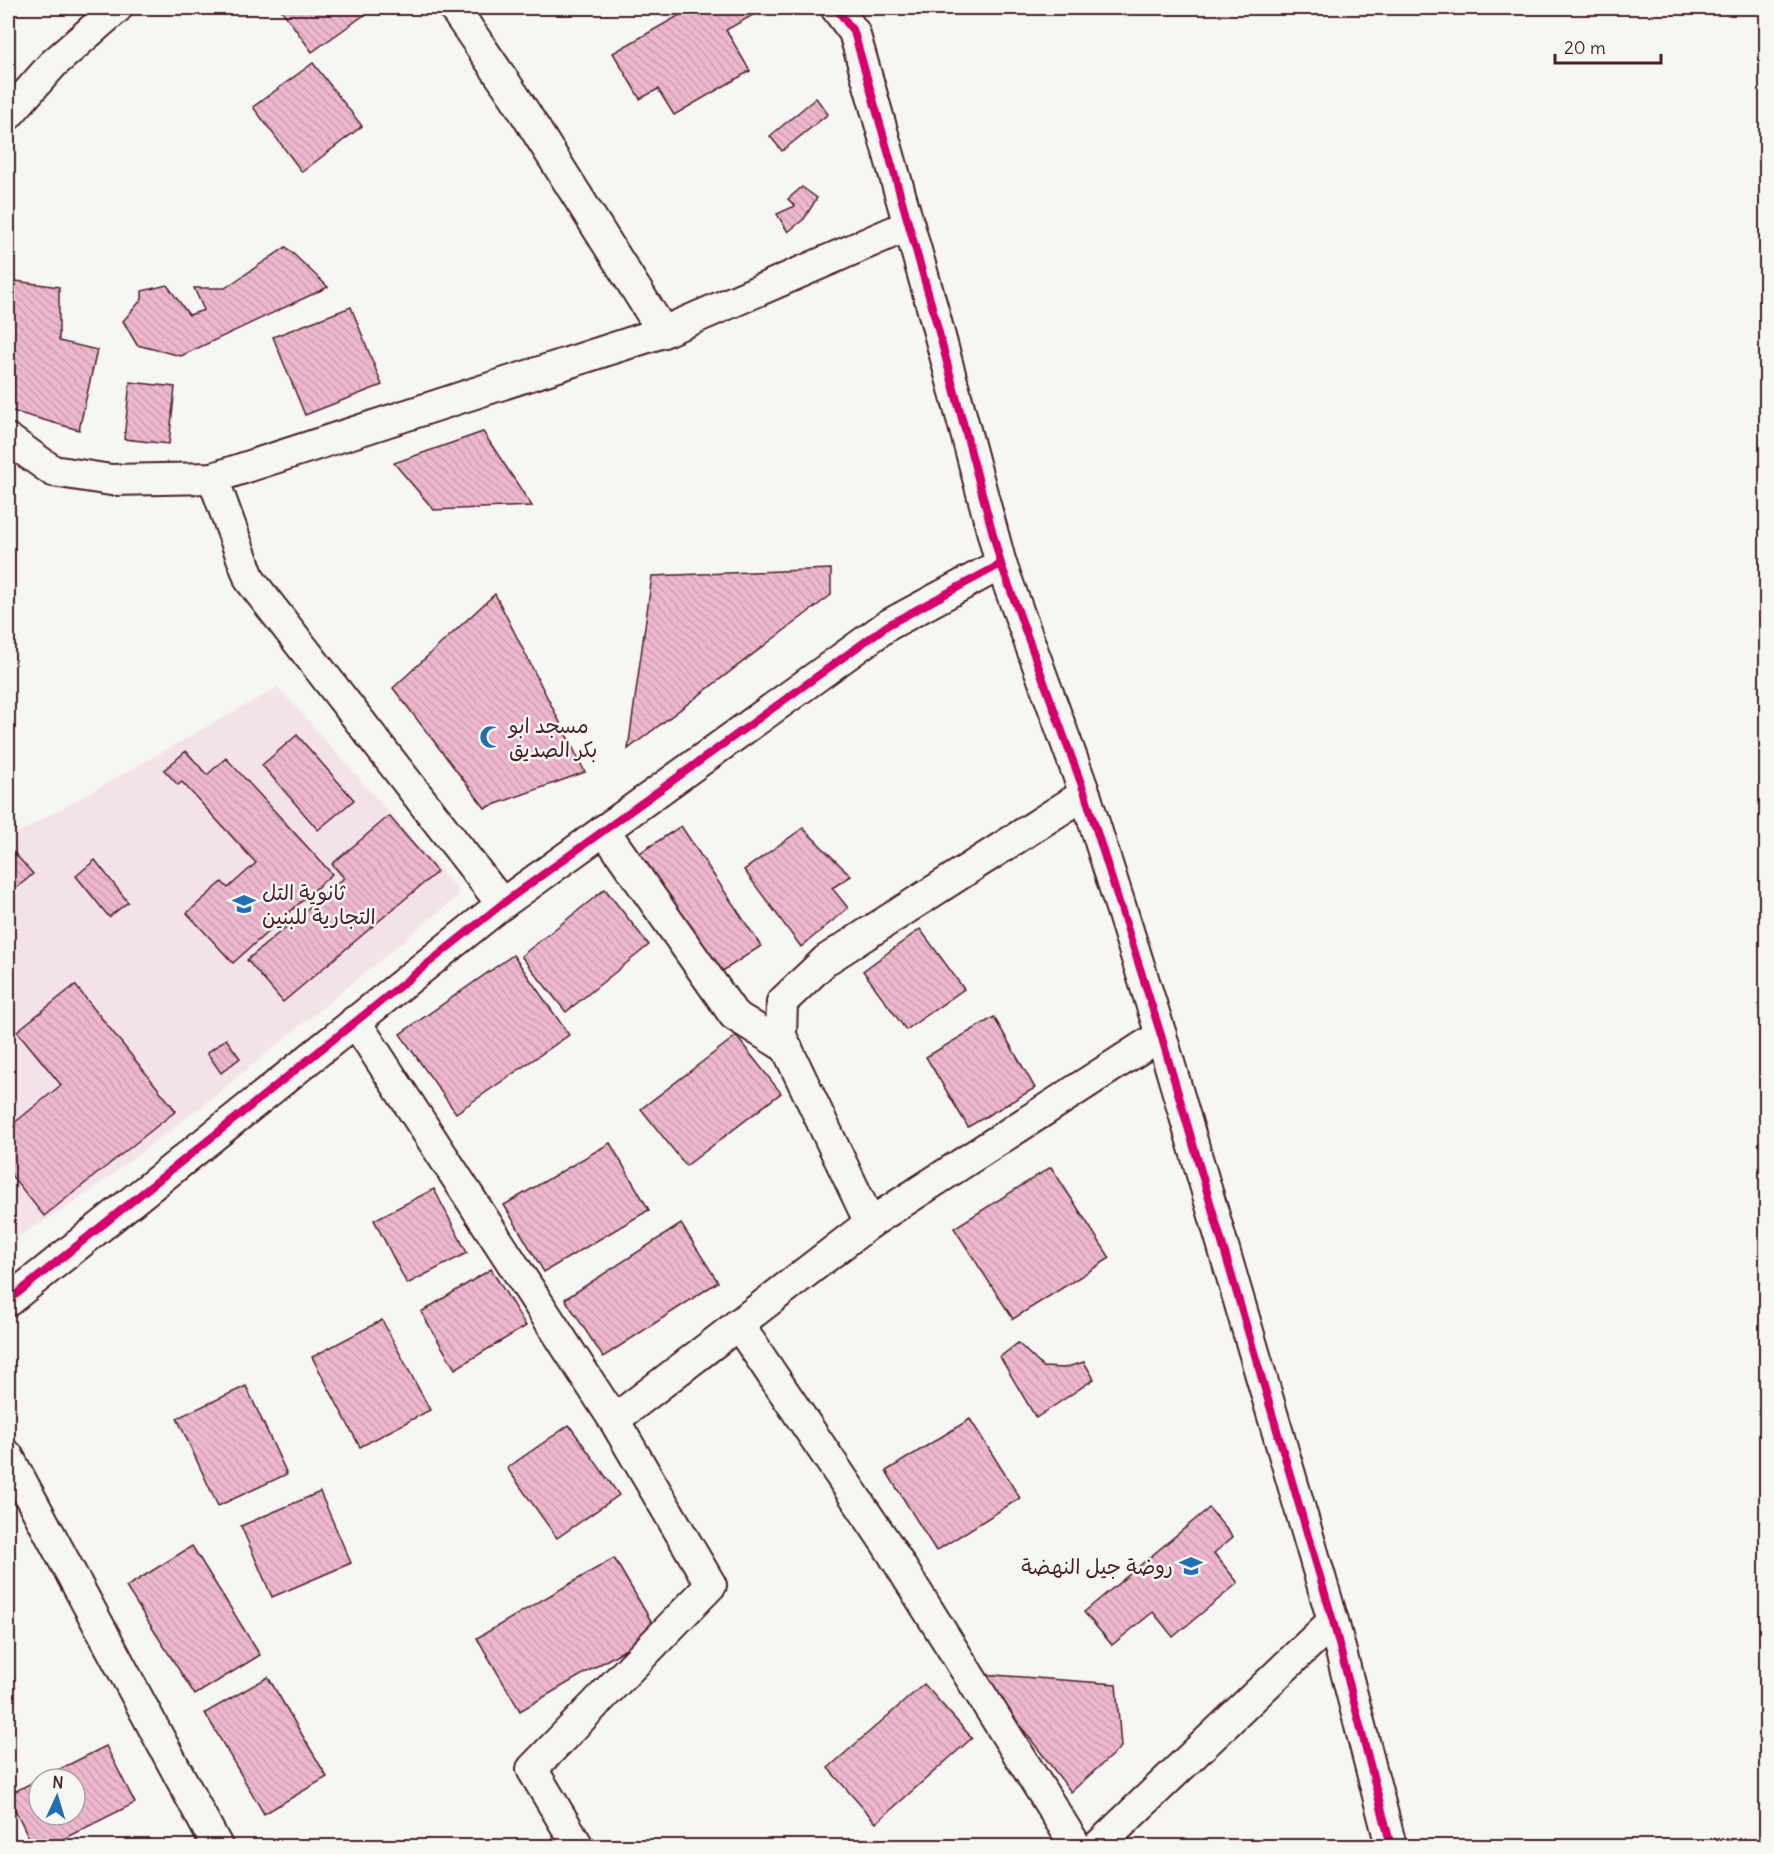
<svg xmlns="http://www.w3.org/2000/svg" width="1774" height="1854" font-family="Delius,'Playpen Sans Arabic',sans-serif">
<defs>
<pattern id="building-back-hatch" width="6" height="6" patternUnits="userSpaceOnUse" patternTransform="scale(1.5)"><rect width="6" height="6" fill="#edb7cf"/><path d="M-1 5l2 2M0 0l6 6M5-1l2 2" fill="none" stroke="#cd9db2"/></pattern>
</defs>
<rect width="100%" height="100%" fill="#f6f6f2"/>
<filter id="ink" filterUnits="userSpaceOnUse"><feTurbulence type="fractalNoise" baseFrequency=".0167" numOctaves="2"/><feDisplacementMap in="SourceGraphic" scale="12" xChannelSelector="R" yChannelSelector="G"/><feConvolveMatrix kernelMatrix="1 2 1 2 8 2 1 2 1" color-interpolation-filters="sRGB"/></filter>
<g filter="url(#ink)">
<path fill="#f3e3e8" d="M278,687l179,202 1,7 -242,199 -136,104 -68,42 -4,1v-422l10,13z"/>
<g fill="url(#building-back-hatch)" stroke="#4a1f2b" stroke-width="1.5">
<path d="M280,8h94l-62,44z"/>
<path d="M692,8h69l1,2 -36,20 24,41 -76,44 -16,-26 -18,10 -27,-46z"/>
<path d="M313,63l49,63 -60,46 -49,-65z"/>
<path d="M816,98l12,16 -46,37 -12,-15z"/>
<path d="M802,187l15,11 -13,21 -16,13 -11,-18 18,-8 -7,-7z"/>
<path d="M286,247l42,40 -147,69 -44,-11 -14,-24 19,-22v-8l25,-6 22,30 15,-5 -10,-22h31z"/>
<path d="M8,280l51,7v54l38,9 -18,80 -71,-20z"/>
<path d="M351,307l31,78 -77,30 -32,-78z"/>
<path d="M130,382l45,5 -6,57 -45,-5z"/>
<path d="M483,432l49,74 -98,4 -40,-47z"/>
<path d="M831,569v26l-203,154 24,-173z"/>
<path d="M495,594l90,178 -100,36 -92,-120z"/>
<path d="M297,735l57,65 -36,30 -56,-65z"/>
<path d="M186,751l21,24 19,-17 106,116 -99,89 -46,-50 35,-31 6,6 28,-25 -74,-81 -4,3 -14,-15z"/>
<path d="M389,816l48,56 -154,130 -36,-42 97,-82 -12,-14z"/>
<path d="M681,826l80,120 -49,32 -80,-120z"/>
<path d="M803,828l48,48 -19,12 16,20 -47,39 -57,-77z"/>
<path d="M8,846l25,28 -19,16 -6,-7z"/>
<path d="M95,860l33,42 -19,15 -33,-41z"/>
<path d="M605,889l44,56 -83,67 -45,-56z"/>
<path d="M920,929l44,60 -58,41 -43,-59z"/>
<path d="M513,955l56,80 -113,78 -56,-79z"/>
<path d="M75,985l101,126 -132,105 -36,-45v-43l53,-43 -44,-54z"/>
<path d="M994,1017l41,71 -67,39 -42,-70z"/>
<path d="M736,1036l45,57 -95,73 -45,-57z"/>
<path d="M226,1039l14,19 -19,15 -14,-20z"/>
<path d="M610,1143l39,67 -105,62 -40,-67z"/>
<path d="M1051,1167l59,91 -97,61 -59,-91z"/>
<path d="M434,1189l33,64 -60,31 -33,-64z"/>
<path d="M681,1224l37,58 -115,75 -38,-58z"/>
<path d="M491,1269l35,57 -71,43 -34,-57z"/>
<path d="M382,1320l48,90 -70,37 -48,-90z"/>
<path d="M1018,1343l25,24 21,1 20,-6 10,17 -58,39 -36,-61z"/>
<path d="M246,1386l41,88 -69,32 -41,-88z"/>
<path d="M970,1419l50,79 -84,53 -50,-80z"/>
<path d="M569,1425l50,70 -62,43 -50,-70z"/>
<path d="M320,1492l31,71 -79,34 -31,-71z"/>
<path d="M1209,1508l24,29 -19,16 24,30 -65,54 -20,-25 -41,33 -28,-33z"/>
<path d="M192,1546l68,109 -65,40 -69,-108z"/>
<path d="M614,1558l43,73 -137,80 -43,-73z"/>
<path d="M981,1674l135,10 5,63 -50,45z"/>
<path d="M268,1677l59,100 -63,37 -59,-101z"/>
<path d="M924,1684l48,54 -96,85 -48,-55z"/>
<path d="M106,1746l29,57 -86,43h-16l-25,-51 31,-16v36h36v-36h-35z"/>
</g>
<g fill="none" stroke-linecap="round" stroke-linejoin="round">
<g stroke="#4a1f2b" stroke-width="34">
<g id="street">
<path d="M454,8l61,89 148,235"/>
<path d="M836,8l18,24 77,271 70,261 84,230 76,241 172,586 58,225"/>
<path d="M8,115l45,-51 64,-56"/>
<path d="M8,439l45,32 58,9 102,-2 450,-146 246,-107"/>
<path d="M213,478l37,102 252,324"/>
<path d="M604,830l130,185 53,33"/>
<path d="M355,1021l259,399 256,-197 291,-188"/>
<path d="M870,1223l-89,-187 1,-34 44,-42 259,-166"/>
<path d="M8,1301l494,-397 386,-279 113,-61"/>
<path d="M738,1324l148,219 190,303"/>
<path d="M8,1456l209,390"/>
<path d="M578,1846l-46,-77 179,-184 -97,-165"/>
<path d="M1098,1846l235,-225"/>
</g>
</g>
<use href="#street" stroke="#f6f6f2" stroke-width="30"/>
<g stroke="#f6f6f2" stroke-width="11">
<g id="cycleway">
<path d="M836,8l18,24 77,271 70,261 84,230 76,241 172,586 58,225"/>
<path d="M8,1301l494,-397 386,-279 113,-61"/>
</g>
</g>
<use href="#cycleway" stroke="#d6006c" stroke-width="8"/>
</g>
</g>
<defs>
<g id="mosque-bare" transform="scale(1.8)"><path d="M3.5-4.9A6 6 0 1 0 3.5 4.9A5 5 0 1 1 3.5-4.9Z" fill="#1f6fb2" stroke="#f6f6f2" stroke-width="2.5" paint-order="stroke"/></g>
<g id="school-bare" transform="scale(1.8)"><path d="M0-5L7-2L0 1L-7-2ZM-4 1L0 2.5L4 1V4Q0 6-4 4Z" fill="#1f6fb2" stroke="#f6f6f2" stroke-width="2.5" paint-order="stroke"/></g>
</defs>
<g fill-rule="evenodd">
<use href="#mosque-bare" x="491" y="737"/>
<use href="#school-bare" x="244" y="904"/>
<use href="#school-bare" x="1191" y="1566"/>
</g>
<g text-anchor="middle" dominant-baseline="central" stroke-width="5" stroke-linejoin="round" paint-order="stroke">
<g font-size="21" fill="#4a1f2b" stroke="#f6f6f2" text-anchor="start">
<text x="509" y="725">مسجد ابو<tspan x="509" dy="24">بكر الصديق</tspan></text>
<text x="262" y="892">ثانوية التل<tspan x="262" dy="24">التجارية للبنين</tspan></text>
<text x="1173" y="1566" text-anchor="end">روضة جيل النهضة</text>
</g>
</g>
<rect width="1774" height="1854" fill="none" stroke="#f6f6f2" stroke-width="30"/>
<rect x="15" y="15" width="1744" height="1824" fill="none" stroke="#4a1f2b" stroke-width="2" filter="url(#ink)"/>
<g transform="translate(57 1797) rotate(4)"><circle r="28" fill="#f6f6f2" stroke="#b1a0a2" stroke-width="1.5"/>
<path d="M0-4.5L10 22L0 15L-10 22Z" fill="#1f6fb2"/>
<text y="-9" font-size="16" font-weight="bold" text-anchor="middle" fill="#4a1f2b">N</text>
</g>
<path d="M1555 54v9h106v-9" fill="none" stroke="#4a1f2b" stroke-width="3"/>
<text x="1564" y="54" font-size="18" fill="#4a1f2b" stroke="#f6f6f2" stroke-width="4.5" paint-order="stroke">20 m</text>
</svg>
